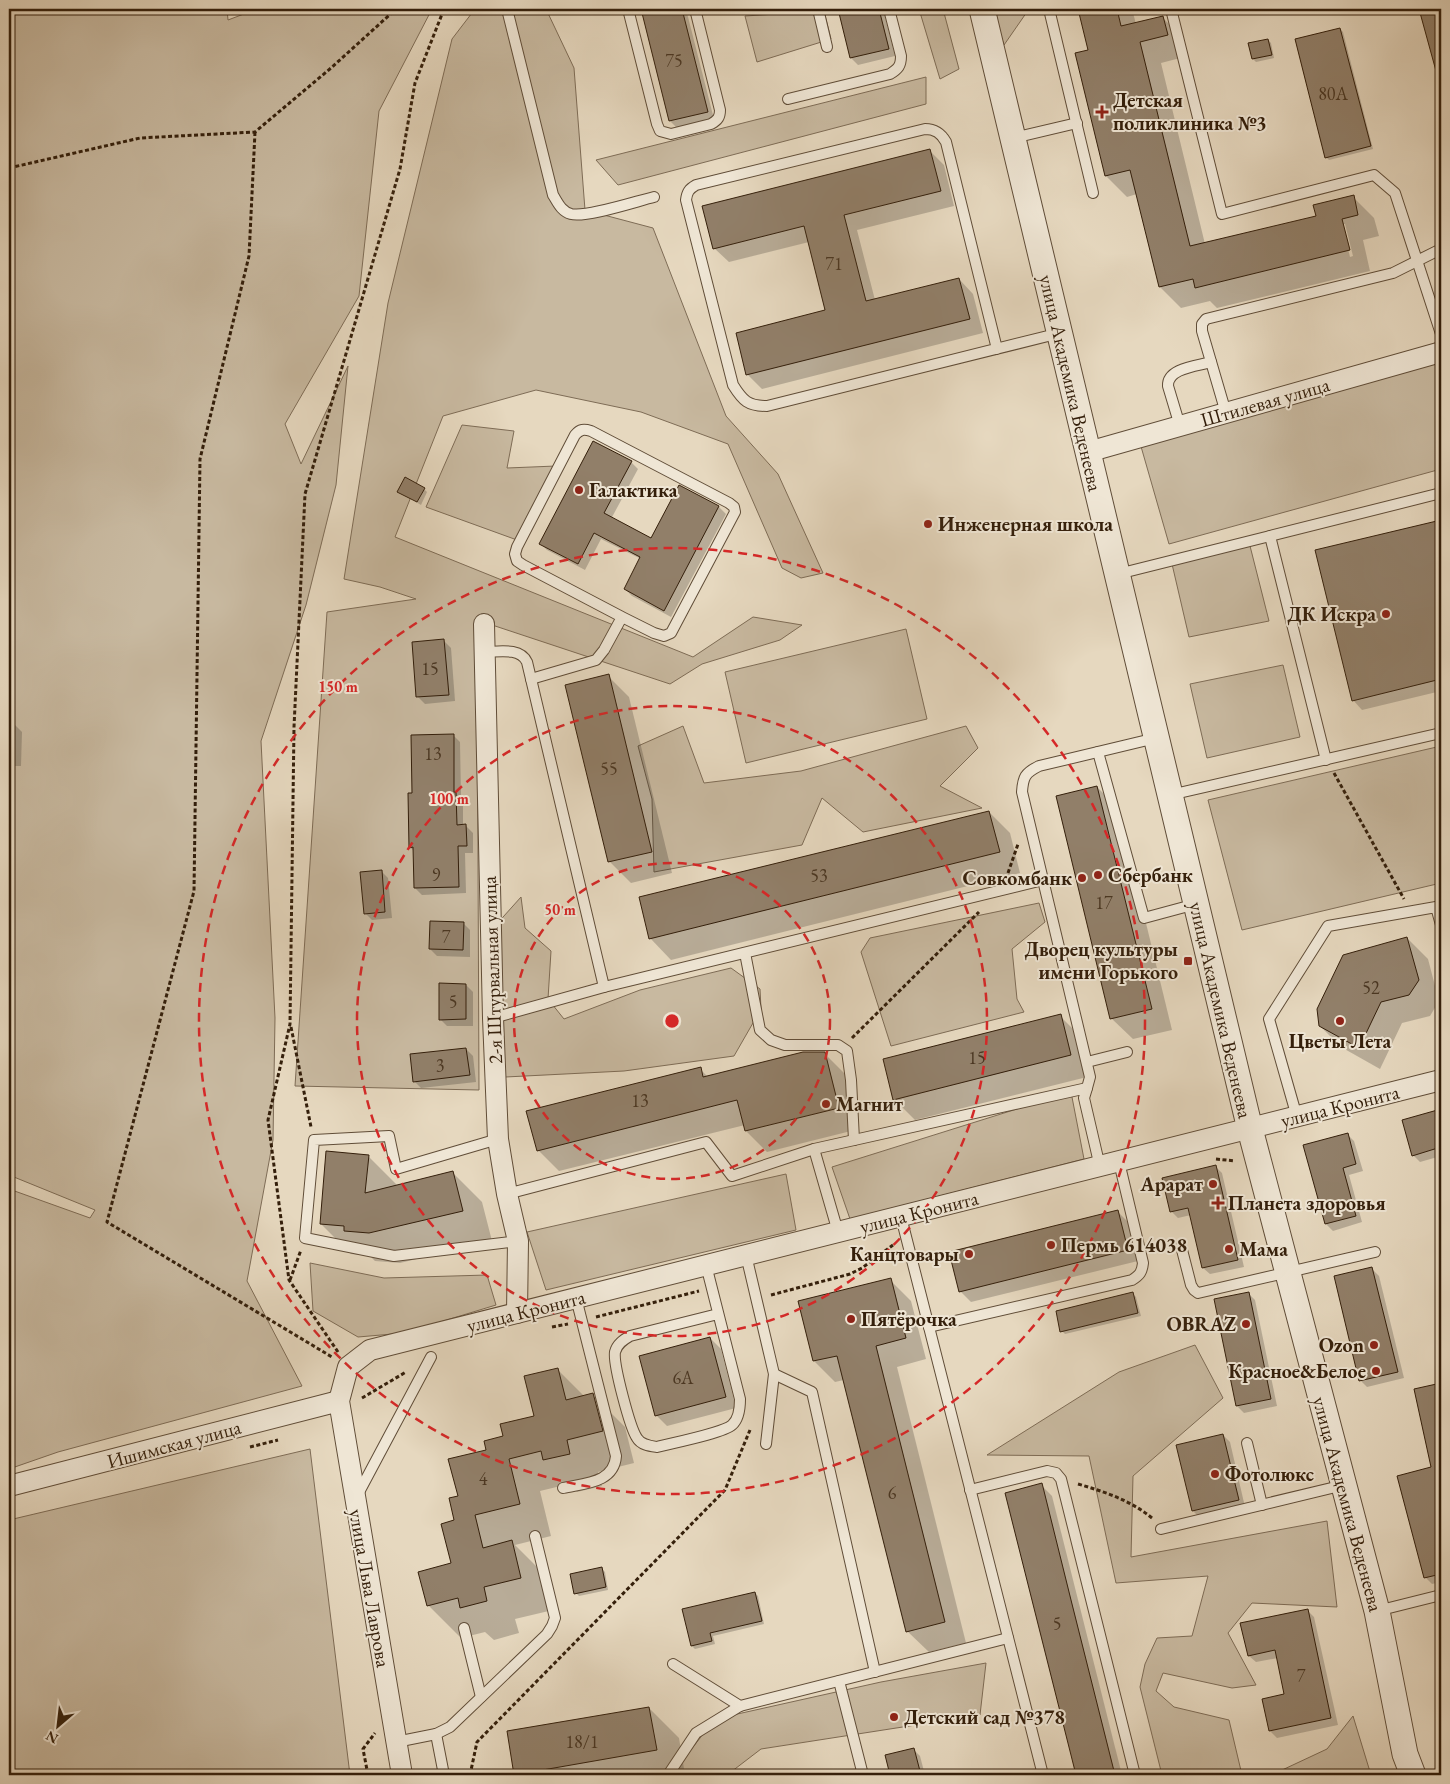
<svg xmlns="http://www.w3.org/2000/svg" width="1450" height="1784" font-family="'EB Garamond',serif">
<rect width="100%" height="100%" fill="#e6d8bf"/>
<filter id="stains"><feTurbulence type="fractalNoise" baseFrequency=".004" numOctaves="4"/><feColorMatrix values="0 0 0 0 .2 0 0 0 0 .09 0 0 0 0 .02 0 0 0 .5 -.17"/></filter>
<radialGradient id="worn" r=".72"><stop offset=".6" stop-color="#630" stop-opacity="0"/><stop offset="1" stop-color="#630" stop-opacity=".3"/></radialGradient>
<g fill="#c8b9a0" stroke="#7e6c56">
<path d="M9,9h218l1,11 29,-11h175l-53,102 -20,185 -74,128 16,40 47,-98 -12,119 -30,120 -45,136 14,277 -2,122 -26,141 55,105 -244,66 -49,17v-280l81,29 5,-8 -86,-35z"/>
<path d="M475,9h71l28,59 11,142 68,18 73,188 52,58 45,99 -22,5 -19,-10 -54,-124 -87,-32 -105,-22 -93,26 -48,121 298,120 60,-40 49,8 -22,15 -78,24 -32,20 -193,-64 2,470 -184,-4 32,-474 89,-13 -36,-12 -36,-8 44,-276 64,-264z"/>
<path d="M919,9h24l16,60 -19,10z"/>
<path d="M992,9h37l-25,36z"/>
<path d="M824,11l7,28 -74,23 -12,-46z"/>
<path d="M926,77v27l-308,81 -22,-25z"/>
<path d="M1441,359v110l-272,75 -29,-101z"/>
<path d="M462,425l52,6 -7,37 49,-2 -39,74 -91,-33z"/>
<path d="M1249,542l20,79 -80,16 -17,-73z"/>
<path d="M906,629l21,90 -181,44 -21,-91z"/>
<path d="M1283,665l17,72 -93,21 -17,-74z"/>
<path d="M683,726l21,57 97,-12 165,-45 12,22 -38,38 42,22 -119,24 -41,-34 -20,47 -148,27 -2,-73 -14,-53z"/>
<path d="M1441,746v137l-199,47 -34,-130z"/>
<path d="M521,897l4,31 26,23 -3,48 16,20 76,-29 91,-22 29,21 1,20 -27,47 -110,15 -138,7 9,-152z"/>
<path d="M1039,903l6,19 -33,27 5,50 7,13 -133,34 -30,-94 9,-14z"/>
<path d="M1071,1092l13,67 -234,60 -18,-52z"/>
<path d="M786,1174l10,56 -250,60 -19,-58z"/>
<path d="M310,1263l74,15 103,-3 9,30 -92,28 -46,4 -45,-26z"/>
<path d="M1195,1345l28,53 -90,78 -2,81 196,-36 10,86 -85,-4 -24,30 28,52 -24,3 -69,-15 -7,18 18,16 55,13 13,55 38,-4 47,-22 26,-33 18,59h-209l-22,-88 5,-23 12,-26 35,-2 16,-60 -92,7 -27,-127 -102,-1 132,-83z"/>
<path d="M310,1449l40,326h-341v-255z"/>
<path d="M986,1663l-6,52 -219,34 -34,26h-56l44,-56 166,-37z"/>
</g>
<g fill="#0003" fill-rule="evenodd">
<path d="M642,9h44l28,110 -37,9 -7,-7z"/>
<path d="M839,9h44l12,47 -37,9 -7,-7z"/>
<path d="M1079,9h53l4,15 26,-7 21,21 5,18 -27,7 44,181 112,-27 36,-20 21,21 5,18 -16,4 7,31 -153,37 -7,-7 -29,7 -21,-21 -23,-93 -10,3 -21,-21 -16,-125zM1342,224h3l8,32 -3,1z"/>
<path d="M1420,9h21v42l-4,2 -7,-7z"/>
<path d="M1340,29l3,3 30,117 -44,11 -3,-3z"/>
<path d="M1268,40l3,3 3,15 -18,4 -3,-3z"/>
<path d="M1441,129v8l-3,-6z"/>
<path d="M930,151l14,14 10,41 -97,24 18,70 84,-21 14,15 10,39 -221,56 -15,-15 79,-63 -17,-69 -80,20 -15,-14z"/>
<path d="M631,462l7,7 -27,50 40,21 28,-54 40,21 7,7 -55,103 -39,-21 -7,-7 16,-30 -40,-20 -16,31 -38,-20 -7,-7z"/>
<path d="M424,489l3,3 -6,13 -22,-13z"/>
<path d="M1441,521v170l-79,19 -9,-10 -36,-149z"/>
<path d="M444,641l7,7 4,53 -30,3 -7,-7z"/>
<path d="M608,676l21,21 43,176 -41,10 -21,-21z"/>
<path d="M9,725h6l7,7 -1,34h-12z"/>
<path d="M453,735l7,7 1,56 2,2v26h3l7,7v20h-8l1,40 -44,2 -7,-7 -1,-37 -4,-4 3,-53z"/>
<path d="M1097,787l21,21 54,222 -39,9 -22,-21z"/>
<path d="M989,812l21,21 10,40 -349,87 -21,-22z"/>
<path d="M381,871l7,7 4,40 -20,2 -7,-7z"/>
<path d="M463,923l7,7v27l-33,-1 -7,-7z"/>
<path d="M1407,938l21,21 11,42 -9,15 -28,7 -22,46 -39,-22 -21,-21z"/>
<path d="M466,985l7,7v34h-26l-7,-7z"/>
<path d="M1060,1016l21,21 10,39 -176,44 -21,-21z"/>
<path d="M466,1049l7,7 3,26 -55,6 -7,-7z"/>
<path d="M824,1053l21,21 14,55 -92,23 -21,-21 -1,-6 -186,46 -21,-21 162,-81 8,8z"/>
<path d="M1441,1111v45l-21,6 -7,-7 -9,-34z"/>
<path d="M1347,1134l7,7 9,30 -14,4 13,47 -29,9 -7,-7z"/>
<path d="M368,1156l30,30 54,-14 30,30 10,39 -92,22 -25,-2 -5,-5 -19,-2 -30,-30z"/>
<path d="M1215,1166l7,7 22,94 -34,7 -7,-6 -12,-53 -13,3 -7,-7z"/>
<path d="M1117,1211l11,11 10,39 -167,41 -10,-10z"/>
<path d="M1372,1269l7,7 25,102 -37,9 -7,-7z"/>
<path d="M890,1280l21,21 15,58 -29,8 69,276 -37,9 -22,-21 -63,-251 -9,2 -21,-21 -15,-59z"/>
<path d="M1248,1293l7,7 22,106 -33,7 -7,-7z"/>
<path d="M1133,1294l3,3 5,19 -76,18 -3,-3z"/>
<path d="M710,1338l11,11 15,59 -69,18 -11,-11z"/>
<path d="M557,1369l28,28 8,-2 32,32 9,36 -36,9 4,14 -25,6 -8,-8 -29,7 11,45 -36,9 29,29 9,36 -38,9 4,14 -25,7 -9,-8 -24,6 -33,-33 25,-41 6,-67 29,-46 16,-14 32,-20z"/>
<path d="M1441,1385v76l-4,1 -21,-72z"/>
<path d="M1223,1435l7,7 15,65 -45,11 -7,-7z"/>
<path d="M1439,1475l2,8v99l-9,2 -7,-7 -26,-100z"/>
<path d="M1041,1485l11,11 70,279h-45l-70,-281z"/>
<path d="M602,1569l3,3 3,18 -29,6 -3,-3z"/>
<path d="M755,1593l3,3 6,28 -51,12 2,8 -20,5 -3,-3z"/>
<path d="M1307,1610l7,7 24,108 -61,13 -7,-7 16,-36 -8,-37 -22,4 -7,-6z"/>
<path d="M1441,1622v29l-6,-28z"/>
<path d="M649,1708l30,30 6,37 -170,-1z"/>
<path d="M913,1749l7,7 5,19h-33l-5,-19z"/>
<path d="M834,1769l7,6h-32z"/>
</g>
<g fill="#917f69" stroke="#341f0b">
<path d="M641,9h41l26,103 -39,9z"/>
<path d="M838,9h41l10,40 -39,9z"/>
<path d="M1078,9h39l4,17 42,-10 5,19 -28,7 50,204 126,-30 -3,-11 41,-10 4,20 -16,4 8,31 -155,38 -2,-9 -34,8 -29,-117 -25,6 -30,-123 13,-3z"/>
<path d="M1419,9h22v61l-5,1z"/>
<path d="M1340,28l31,118 -46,12 -30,-119z"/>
<path d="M1268,39l4,16 -20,4 -4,-16z"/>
<path d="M930,149l11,42 -97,24 22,86 93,-23 11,41 -224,56 -10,-42 89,-23 -21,-84 -91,23 -11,-43z"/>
<path d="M593,441l39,20 -28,52 47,25 28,-53 40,21 -55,105 -40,-22 16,-32 -46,-24 -16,31 -39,-20z"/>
<path d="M405,477l20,11 -8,14 -20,-10z"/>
<path d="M1441,520v159l-89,22 -37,-151z"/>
<path d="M444,639l5,56 -33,2 -4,-55z"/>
<path d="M609,674l43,178 -44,10 -43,-177z"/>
<path d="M454,734v58h2l1,33 9,-1 1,22h-9l1,41 -45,1 -1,-41 -4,1 -1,-55h4l-1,-58z"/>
<path d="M1097,786l55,223 -42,10 -54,-223z"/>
<path d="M989,811l11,41 -351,87 -10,-42z"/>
<path d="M382,870l3,42 -21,2 -4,-42z"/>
<path d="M430,921l34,1 -1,28 -34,-1z"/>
<path d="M1407,937l12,43 -10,15 -28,7 -22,46 -40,-22 -2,-17 26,-54z"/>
<path d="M439,983l27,1v35l-27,1z"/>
<path d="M1061,1014l10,41 -178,45 -10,-41z"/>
<path d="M466,1048l4,27 -57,7 -3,-28z"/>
<path d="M803,1052h22l14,56 -94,23 -8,-31 -200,51 -11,-40 175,-44 2,10z"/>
<path d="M1441,1109v38l-29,9 -10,-36z"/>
<path d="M1348,1133l8,31 -13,4 13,48 -31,8 -22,-79z"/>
<path d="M326,1151l43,4 -4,38 88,-22 10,40 -94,22 -25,-2v-5l-24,-2z"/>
<path d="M1216,1165l22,95 -36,8 -14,-60 -18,4 -8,-34z"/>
<path d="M1118,1210l10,40 -169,42 -10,-40z"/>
<path d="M1372,1267l26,105 -39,9 -25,-105z"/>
<path d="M891,1278l15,60 -30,8 69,276 -39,10 -69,-276 -24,5 -15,-60z"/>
<path d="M1133,1292l5,21 -78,19 -4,-21z"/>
<path d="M1249,1292l22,107 -35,7 -22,-107z"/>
<path d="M710,1337l16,60 -71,19 -16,-60z"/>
<path d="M558,1368l8,32 27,-7 10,38 -36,9 3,14 -27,6 -2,-9 -32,8 11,45 -45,11 8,33 29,-8 9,38 -37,9 3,14 -27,7 -2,-10 -31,8 -9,-34 33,-9 -10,-39 13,-4 -5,-22 9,-2 -10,-37 38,-9 -2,-9 19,-5 -3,-12 34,-8 -10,-40z"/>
<path d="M1441,1383v97h-5l5,20v74l-17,4 -27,-102 34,-9 -17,-78z"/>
<path d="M1223,1434l16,66 -47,11 -16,-66z"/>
<path d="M1042,1483l29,117 44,175h-39l-71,-282z"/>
<path d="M602,1567l4,20 -32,7 -4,-20z"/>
<path d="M755,1592l7,29 -52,12 2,8 -21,5 -9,-37z"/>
<path d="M1308,1609l23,109 -62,13 -7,-32 22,-5 -9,-44 -27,6 -8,-33z"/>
<path d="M649,1707l8,43 -143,25 -7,-44z"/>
<path d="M914,1748l7,27h-31l-5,-20z"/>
</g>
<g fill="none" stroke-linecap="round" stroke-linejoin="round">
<g stroke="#604d38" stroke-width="12">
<g id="service">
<path d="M507,9l46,186c5,8 8,16 18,19 15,4 66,-13 83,-17"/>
<path d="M628,9l29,115 3,7 11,3 40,-10c7,-4 9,-7 9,-14l-25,-101"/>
<path d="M818,9l9,38"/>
<path d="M1049,9l44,184"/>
<path d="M1171,9l51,205 152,-39 21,18 46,141"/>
<path d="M788,99l102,-25c8,-5 11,-8 11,-18l-12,-47"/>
<path d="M1013,138l64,-15"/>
<path d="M997,349l-51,-207c-5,-9 -11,-13 -21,-13l-229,56c-7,4 -9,7 -10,15l47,185c10,16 15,21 34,21 98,-24 195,-49 293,-73"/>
<path d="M1226,413l-24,-82v-7l4,-5 187,-46 48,-24"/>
<path d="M1180,426l-12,-40c-1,-18 30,-20 43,-24"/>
<path d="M1270,536l171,-43"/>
<path d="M1118,574l152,-38 56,224"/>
<path d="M484,652c14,0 36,-5 43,10l77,325 439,-107"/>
<path d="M531,679l65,-19 8,-10 18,-33 32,16 10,3 7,-3 64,-121 -1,-5 -5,-4 -138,-72c-7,-2 -11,-2 -16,4l-58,112 -2,7 2,7 6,4 99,52"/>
<path d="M1098,752l46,166 52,-14"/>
<path d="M1170,795l271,-62"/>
<path d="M745,953l15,77 11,10 14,5h53l9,6 4,29 3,60"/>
<path d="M493,1018l111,-31"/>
<path d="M1087,1062l40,-10"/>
<path d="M1087,1088l3,-11 -68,-285c1,-15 3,-19 17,-26l117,-28"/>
<path d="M1297,1117l-28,-98 59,-93 108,-19 5,18"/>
<path d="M498,1139l-102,30 -7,-33 -75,4 -9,98 89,18 124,-15"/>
<path d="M814,1149l24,83"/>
<path d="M507,1194l199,-52 26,34 82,-27 273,-61 -3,10 16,69"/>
<path d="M901,1217l142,558"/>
<path d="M1181,1246l10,39 3,5 4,3 177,-41"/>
<path d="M746,1255l28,119 -8,70"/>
<path d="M706,1265l34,134c0,9 -1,20 -8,26 -9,8 -60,18 -75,22 -7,-1 -16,-2 -20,-9 -7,-10 -24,-74 -22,-86 2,-8 8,-12 15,-16l88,-22"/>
<path d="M929,1327l203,-47c8,-5 10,-8 11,-17l-24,-101"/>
<path d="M774,1374l38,18 63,280"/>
<path d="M1247,1443l15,62"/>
<path d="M563,1488c22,-5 51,-5 53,-32l-40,-158"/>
<path d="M970,1490l77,-19 9,2 5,6 74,296"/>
<path d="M357,1496l74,-139"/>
<path d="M1161,1529l183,-44"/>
<path d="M1377,1611l64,-16"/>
<path d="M464,1628l17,69"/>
<path d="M673,1664l67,42 268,-68"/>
<path d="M839,1681l24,94"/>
<path d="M436,1734l14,-7 97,-93 5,-8 3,-8 -20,-82"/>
<path d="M396,1742l40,-8 8,41"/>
<path d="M668,1775l28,-42 44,-27"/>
</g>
</g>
<g stroke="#604d38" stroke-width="22">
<g id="minor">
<path d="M1088,452l353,-100"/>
<path d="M484,624l9,394 5,121 9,55 11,47 -1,72"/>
<path d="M9,1486l330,-85"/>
<path d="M402,1775l-63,-374 9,-34 22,-17 1071,-270"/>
</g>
</g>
<g stroke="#604d38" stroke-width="27">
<path id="tertiary" d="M982,9l268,1120 127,482 28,143 8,21"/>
</g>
<g stroke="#341f0b" stroke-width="3" stroke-dasharray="4 2.5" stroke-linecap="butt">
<path d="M255,132l-6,124 -49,203 -6,432 -87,331 225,135"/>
<path d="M9,168l131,-30 115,-6 76,-64 65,-59"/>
<path d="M1334,773l70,126"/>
<path d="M1008,873l10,-29"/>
<path d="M291,1027l20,100"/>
<path d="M852,1038l127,-126"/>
<path d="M1216,1159l19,2"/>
<path d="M290,1280l11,-30"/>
<path d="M771,1295l79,-21 12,-6 31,-23"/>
<path d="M596,1317l103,-26"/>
<path d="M552,1327l16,-3"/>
<path d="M338,1352l-49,-72 -21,-160 22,-96 4,-297 11,-233 95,-325 15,-86 29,-74"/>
<path d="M362,1398l44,-26"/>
<path d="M250,1447l28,-7"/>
<path d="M1078,1484c27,8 52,16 74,34"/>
<path d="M368,1775l-5,-26 12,-16"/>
<path d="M470,1775l7,-33 248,-252 25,-60"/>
</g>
<use href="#service" stroke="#efe6d5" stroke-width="10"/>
<use href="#minor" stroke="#efe6d5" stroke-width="20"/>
<use href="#tertiary" stroke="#efe6d5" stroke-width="25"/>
</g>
<g fill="none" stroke="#d62828" stroke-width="2.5" stroke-dasharray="9 6">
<circle cx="672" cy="1021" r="158"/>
<circle cx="672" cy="1021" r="315"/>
<circle cx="672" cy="1021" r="473"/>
</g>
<g fill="#8f2418" stroke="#efe6d5" stroke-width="2">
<path d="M1099.5 104.5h5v5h5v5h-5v5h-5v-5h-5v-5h5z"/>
<circle cx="579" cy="490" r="5"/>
<circle cx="928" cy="524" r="5"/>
<circle cx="1386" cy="614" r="5"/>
<circle cx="1098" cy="875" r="5"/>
<circle cx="1082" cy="878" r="5"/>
<rect x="1183" y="956" width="10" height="10" rx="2.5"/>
<circle cx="1340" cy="1021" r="5"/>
<circle cx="826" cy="1104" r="5"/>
<circle cx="1213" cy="1184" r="5"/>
<path d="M1215.5 1195.5h5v5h5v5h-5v5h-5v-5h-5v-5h5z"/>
<circle cx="1051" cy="1245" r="5"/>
<circle cx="1229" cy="1249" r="5"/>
<circle cx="969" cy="1254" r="5"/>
<circle cx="851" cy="1319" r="5"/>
<circle cx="1246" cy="1324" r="5"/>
<circle cx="1374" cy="1345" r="5"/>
<circle cx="1376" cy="1371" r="5"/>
<circle cx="1215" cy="1474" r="5"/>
<circle cx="894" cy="1717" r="5"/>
</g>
<g text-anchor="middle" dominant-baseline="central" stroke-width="4" stroke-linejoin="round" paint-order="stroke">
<g font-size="18" fill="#4b3722">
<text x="674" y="60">75</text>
<text x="1333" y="93">80А</text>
<text x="834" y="263">71</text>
<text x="430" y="668">15</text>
<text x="433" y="753">13</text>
<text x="609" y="768">55</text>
<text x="436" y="874">9</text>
<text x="819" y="875">53</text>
<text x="1104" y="902">17</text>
<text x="446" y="936">7</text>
<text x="1371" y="987">52</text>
<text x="453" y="1001">5</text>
<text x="977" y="1057">15</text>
<text x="440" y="1065">3</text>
<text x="640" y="1100">13</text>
<text x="683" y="1377">6А</text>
<text x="483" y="1478">4</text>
<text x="892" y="1492">6</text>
<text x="1057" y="1623">5</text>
<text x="1301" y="1675">7</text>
<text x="582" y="1741">18/1</text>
</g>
<g font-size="20" font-weight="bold" fill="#341f0b" stroke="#efe6d5" text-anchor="start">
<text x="1113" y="100">Детская<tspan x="1113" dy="23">поликлиника №3</tspan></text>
<text x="589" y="490">Галактика</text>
<text x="938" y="524">Инженерная школа</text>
<text x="1376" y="614" text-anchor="end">ДК Искра</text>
<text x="1108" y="875">Сбербанк</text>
<text x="1072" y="878" text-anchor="end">Совкомбанк</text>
<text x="1178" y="949" text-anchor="end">Дворец культуры<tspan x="1178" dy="23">имени Горького</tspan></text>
<text x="1340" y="1041" text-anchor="middle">Цветы Лета</text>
<text x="836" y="1104">Магнит</text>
<text x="1203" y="1184" text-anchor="end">Арарат</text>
<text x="1228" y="1203">Планета здоровья</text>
<text x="1061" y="1245">Пермь 614038</text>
<text x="1239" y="1249">Мама</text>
<text x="959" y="1254" text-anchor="end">Канцтовары</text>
<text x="861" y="1319">Пятёрочка</text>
<text x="1236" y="1324" text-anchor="end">OBRAZ</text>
<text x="1364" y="1345" text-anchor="end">Ozon</text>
<text x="1366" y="1371" text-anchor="end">Красное&amp;Белое</text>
<text x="1225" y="1474">Фотолюкс</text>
<text x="904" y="1717">Детский сад №378</text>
</g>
<g font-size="20" fill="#341f0b" stroke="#efe6d5">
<text transform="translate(1071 383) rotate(77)">улица Академика Веденеева</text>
<text transform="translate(1265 402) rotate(-16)">Штилевая улица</text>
<text transform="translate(492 970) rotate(-92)">2-я Штурвальная улица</text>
<text transform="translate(1221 1010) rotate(77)">улица Академика Веденеева</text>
<text transform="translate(1340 1106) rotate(-14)">улица Кронита</text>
<text transform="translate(919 1212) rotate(-14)">улица Кронита</text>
<text transform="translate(526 1311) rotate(-14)">улица Кронита</text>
<text transform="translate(174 1444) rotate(-15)">Ишимская улица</text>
<text transform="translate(1348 1504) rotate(75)">улица Академика Веденеева</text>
<text transform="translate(370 1588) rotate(80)">улица Льва Лаврова</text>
</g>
</g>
<circle cx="672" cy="1021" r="8" fill="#d62828" stroke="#efe6d5" stroke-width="2.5"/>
<g font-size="15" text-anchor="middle" font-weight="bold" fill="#d62828" stroke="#efe6d5" stroke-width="4" stroke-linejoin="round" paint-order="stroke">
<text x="338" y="692">150 m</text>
<text x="449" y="804">100 m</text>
<text x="560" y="915">50 m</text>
</g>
<rect width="1450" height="1784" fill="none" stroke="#e6d8bf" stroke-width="30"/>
<rect x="10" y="10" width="1430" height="1764" fill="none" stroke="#341f0b" stroke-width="2.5"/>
<rect x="15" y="15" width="1420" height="1754" fill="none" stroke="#341f0b"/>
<g transform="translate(58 1726) rotate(208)" stroke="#efe6d5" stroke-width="4" paint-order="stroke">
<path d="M0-4L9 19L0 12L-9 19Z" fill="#341f0b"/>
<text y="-8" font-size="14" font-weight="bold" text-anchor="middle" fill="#341f0b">N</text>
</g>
<rect width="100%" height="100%" filter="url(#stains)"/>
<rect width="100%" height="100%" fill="url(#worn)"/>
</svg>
